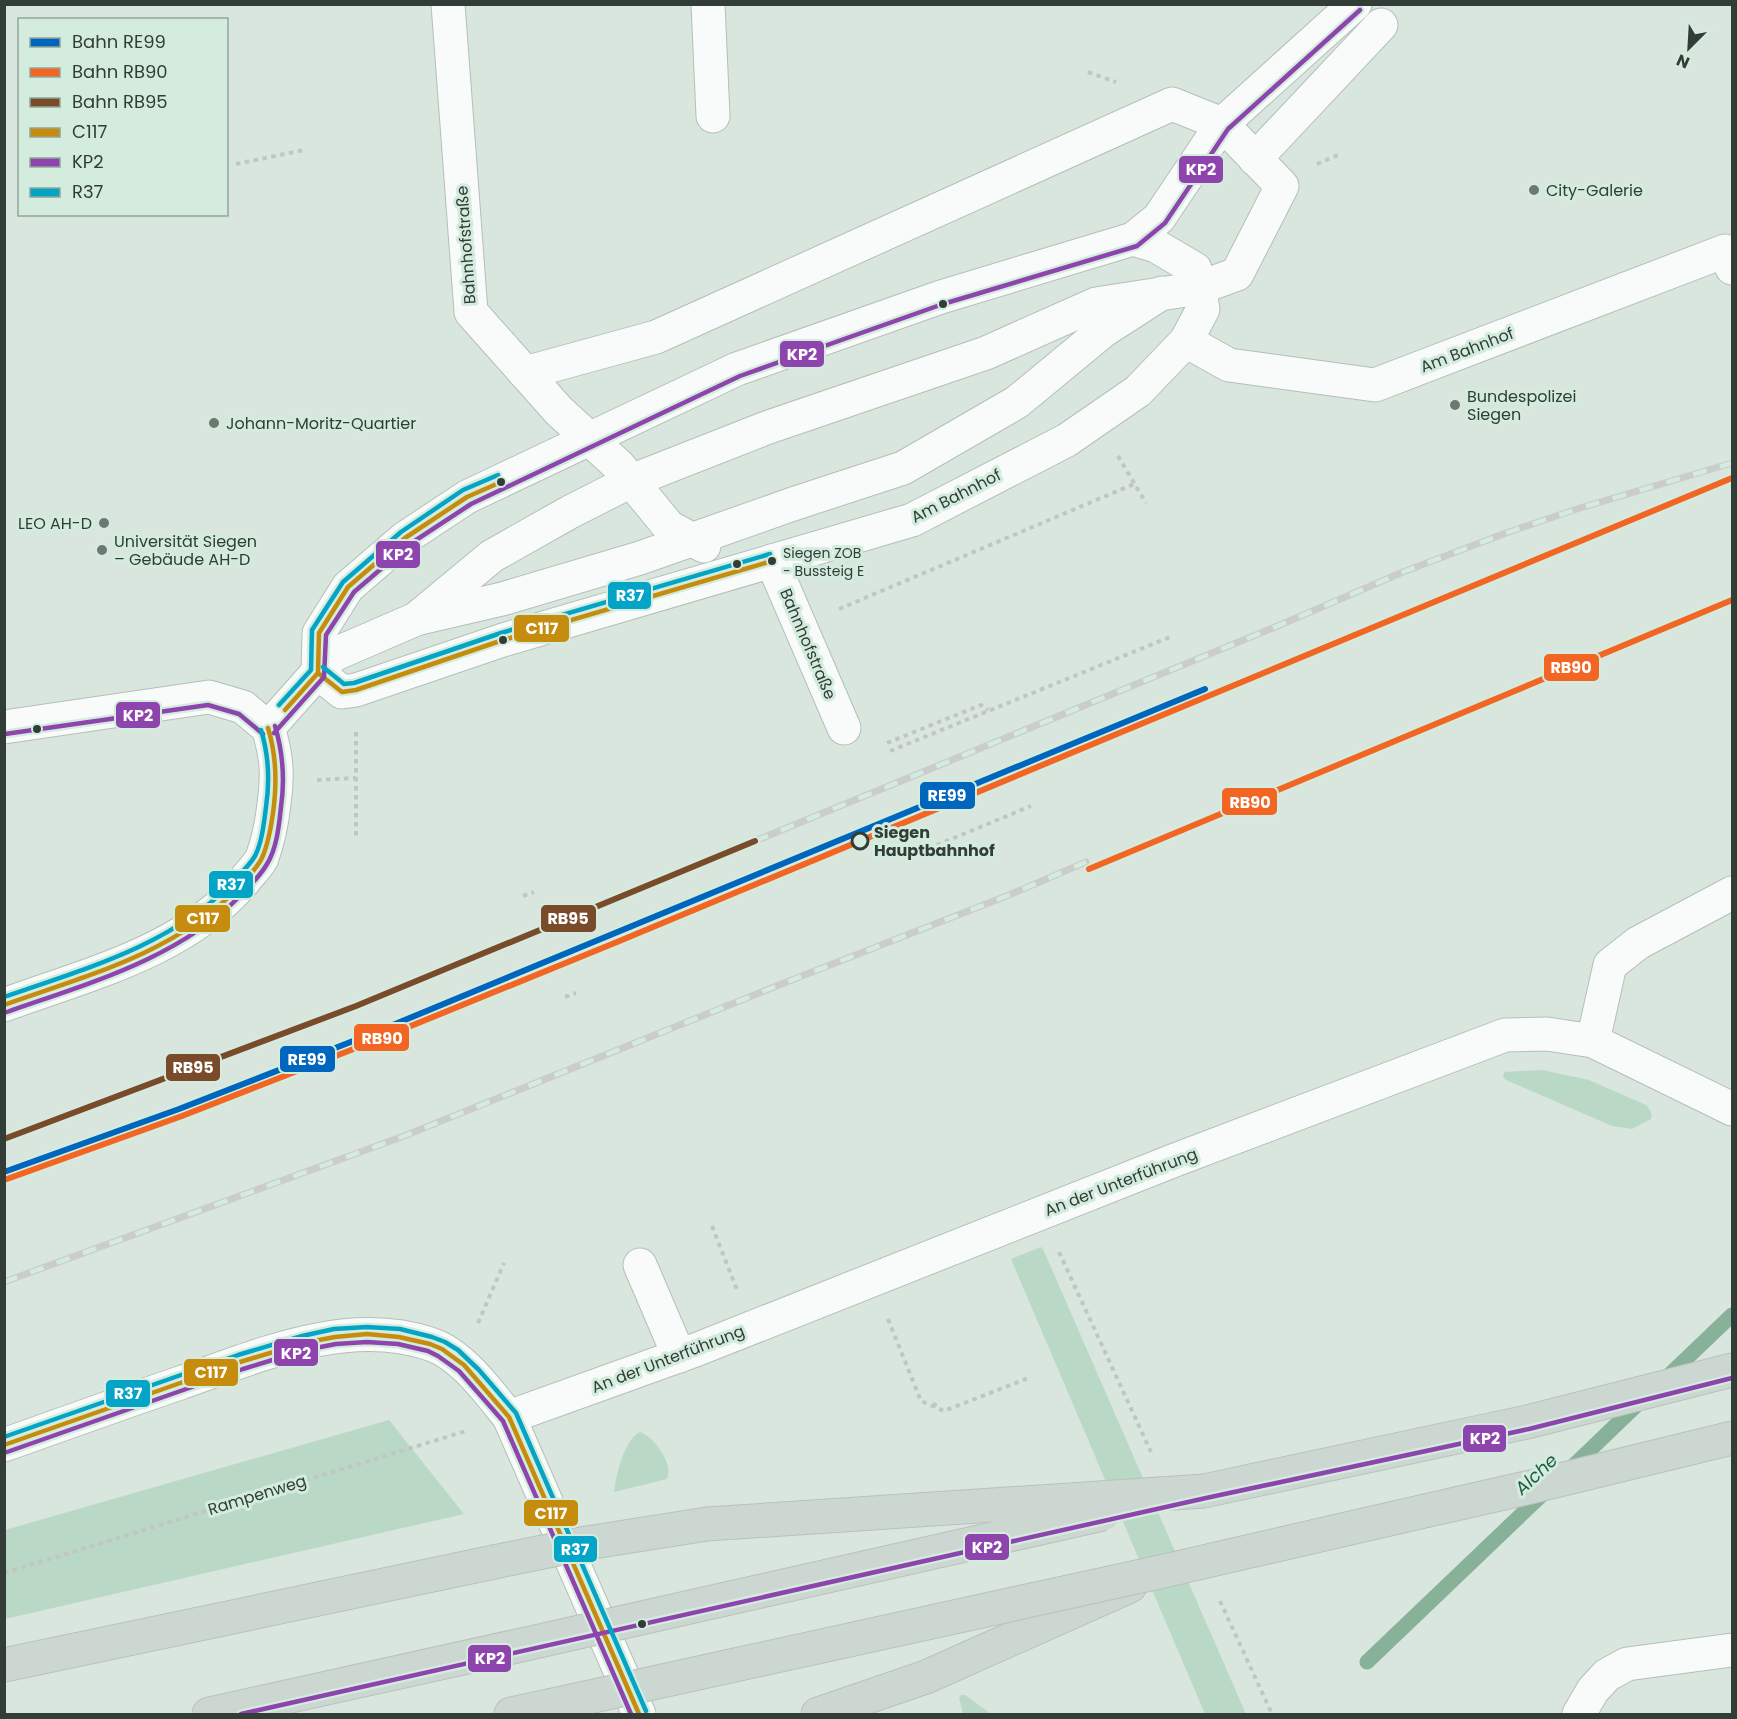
<svg xmlns="http://www.w3.org/2000/svg" width="1737" height="1719" font-family="Poppins,sans-serif">
<rect width="100%" height="100%" fill="#d9e6de"/>
<g fill="#b9d9c6">
<path d="M1542,1070l47,10 57,25c4,5 7,8 5,14l-19,10 -20,-3 -106,-46 -3,-3 1,-5z"/>
<path d="M1041,1247l2,2 203,465h-41l-194,-455z"/>
<path d="M389,1420l75,94 -459,105v-89z"/>
<path d="M640,1432c14,5 34,32 27,47l-53,13c2,-17 10,-52 26,-60z"/>
<path d="M961,1695h4l26,19h-28l-4,-16z"/>
</g>
<g fill="none" stroke-linecap="round" stroke-linejoin="round">
<g stroke="#88b199" stroke-width="15">
<path d="M1663,1381l69,-66"/>
<path d="M1567,1472l76,-73"/>
<path d="M1367,1662l180,-172"/>
</g>
<g stroke="#b4bfb9" stroke-width="35">
<g id="minor">
<path d="M448,4l23,308 88,99 60,55 50,61 35,19"/>
<path d="M708,4l5,112"/>
<path d="M1255,159l126,-134"/>
<path d="M1186,341l43,24 146,20 350,-134 7,17"/>
<path d="M525,373l131,-36 516,-233 50,20 60,62 -45,88 -38,14 -103,16 -110,49 -220,75 -135,53 -61,31 -78,44 -76,63 86,-20 138,-41 150,-53 113,-37 114,-66 86,-71 59,-38"/>
<path d="M772,561l72,167"/>
<path d="M318,673l1,-40 29,-46 57,-49 62,-41 270,-128 204,-72 192,-58 26,-21 63,-94 133,-120"/>
<path d="M318,673l24,19 14,-2 147,-50 409,-120 155,-80 71,-49 48,-50 17,-32 -8,-40 -39,-23 -23,-7"/>
<path d="M4,727l205,-30 34,10 25,21"/>
<path d="M268,728l65,-73 83,-36"/>
<path d="M4,1005c84,-31 182,-54 241,-125 5,-7 13,-14 17,-22 6,-17 10,-36 12,-54 4,-28 3,-49 -6,-76"/>
<path d="M1593,1041l17,-76 28,-22 94,-50"/>
<path d="M640,1265l39,91"/>
<path d="M509,1417l189,-68 477,-189 330,-125 42,-1 46,7 139,68"/>
<path d="M4,1445c59,-21 117,-42 176,-62 78,-27 167,-67 250,-39 32,10 59,49 79,73l130,297"/>
<path d="M1579,1714l14,-24 14,-15 20,-11 105,-14"/>
</g>
</g>
<g stroke="#bac1bc" stroke-width="35">
<g id="highway">
<path d="M1204,1491l323,-69 205,-52"/>
<path d="M1429,1510l106,-24 197,-48"/>
<path d="M4,1665l490,-103"/>
<path d="M209,1714l317,-70"/>
<path d="M511,1714l37,-8"/>
<path d="M818,1714l108,-37 204,-91"/>
</g>
</g>
<g stroke="#c1c6c3" stroke-width="4" stroke-dasharray="4.5 4.5" stroke-linecap="butt">
<path d="M1088,72l28,10"/>
<path d="M236,164l68,-14"/>
<path d="M1317,164l21,-9"/>
<path d="M1118,456l28,47"/>
<path d="M839,609l295,-125"/>
<path d="M356,732v104"/>
<path d="M887,743l94,-38 7,5"/>
<path d="M890,751l280,-114"/>
<path d="M317,780l39,-2"/>
<path d="M920,852l111,-46"/>
<path d="M523,896l11,-4"/>
<path d="M565,997l11,-4"/>
<path d="M712,1226l25,64"/>
<path d="M1059,1252l92,200"/>
<path d="M888,1319l33,82 23,10 87,-34"/>
<path d="M478,1323l26,-60"/>
<path d="M934,1407l3,-8"/>
<path d="M4,1573l462,-142"/>
<path d="M1220,1601l52,113"/>
</g>
<use href="#minor" stroke="#f9fbfa" stroke-width="33"/>
<use href="#highway" stroke="#cbd7d0" stroke-width="33"/>
<g stroke="#cacdcb" stroke-width="7">
<g id="rail">
<path d="M755,841l525,-216 123,-53 103,-39 74,-25 152,-45"/>
<path d="M4,1282l400,-146 375,-151 230,-90 77,-33"/>
</g>
</g>
<use href="#rail" stroke="#d3ecdd" stroke-width="4.5" stroke-dasharray="14" stroke-linecap="butt"/>
<g stroke="#bac1bc" stroke-width="35" stroke-linecap="butt">
<g id="highway-bridge">
<path d="M494,1562l93,-19 120,-19 497,-33"/>
<path d="M526,1644l577,-130"/>
<path d="M548,1706l616,-135 265,-61"/>
</g>
</g>
<use href="#highway-bridge" stroke="#cbd7d0" stroke-width="33"/>
<g stroke="#d3ecdd" stroke-width="9">
<g id="bus-1">
<path d="M318,673l24,19 14,-2 147,-50 269,-79"/>
<path d="M285,710l33,-37 1,-40 29,-46 57,-49 62,-41 34,-15"/>
<path d="M4,1005c82,-29 170,-52 232,-115 8,-9 20,-20 26,-32 7,-16 10,-36 12,-53 3,-27 2,-51 -6,-77"/>
<path d="M4,1445l236,-83 63,-19 32,-6 32,-3 32,3 31,7 12,5 22,16 45,52 130,297"/>
</g>
</g>
<g stroke="#d3ecdd" stroke-width="9">
<g id="bus-2">
<path d="M274,733l50,-56 2,-42 28,-43 56,-48 61,-40 269,-128 203,-72 194,-58 28,-23 63,-94 132,-119"/>
<path d="M5,734l203,-29 31,9 24,20"/>
<path d="M7,1012c82,-29 171,-53 234,-117 9,-9 19,-19 26,-31 10,-16 12,-39 14,-57 4,-28 2,-54 -6,-81"/>
<path d="M7,1452l236,-83 62,-19 31,-6 31,-2 31,2 30,7 10,5 21,15 44,50 128,293"/>
<path d="M241,1714l965,-216 323,-69 203,-51"/>
</g>
</g>
<g stroke="#d3ecdd" stroke-width="9">
<g id="bus-3">
<path d="M323,667l21,17 10,-1 147,-50 269,-79"/>
<path d="M279,705l32,-35 1,-40 31,-48 58,-50 62,-42 35,-15"/>
<path d="M4,997c80,-28 166,-51 227,-113 8,-9 18,-18 24,-28 7,-14 9,-33 11,-49 4,-27 3,-51 -5,-77"/>
<path d="M4,1437l234,-82 64,-19 32,-7 33,-2 33,2 32,8 13,5 13,8 21,20 37,43 130,298"/>
</g>
</g>
<use href="#bus-1" stroke="#c68c0e" stroke-width="4.5"/>
<use href="#bus-2" stroke="#8e44ad" stroke-width="4.5"/>
<use href="#bus-3" stroke="#03a4c6" stroke-width="4.5"/>
<g stroke="#d3ecdd" stroke-width="10">
<path id="rail-1" d="M4,1172l175,-63 192,-75 834,-345"/>
</g>
<g stroke="#d3ecdd" stroke-width="10">
<g id="rail-2">
<path d="M1089,869l643,-269"/>
<path d="M7,1179l175,-63 192,-75 243,-99 1115,-464"/>
</g>
</g>
<g stroke="#d3ecdd" stroke-width="10">
<path id="rail-3" d="M4,1139l352,-133 399,-165"/>
</g>
<use href="#rail-1" stroke="#0065bd" stroke-width="6"/>
<use href="#rail-2" stroke="#f26522" stroke-width="6"/>
<use href="#rail-3" stroke="#7a4b2a" stroke-width="6"/>
</g>
<g fill="#6d7871" stroke="#d3ecdd" stroke-width="2">
<circle cx="1534" cy="190" r="6"/>
<circle cx="1455" cy="405" r="6"/>
<circle cx="214" cy="423" r="6"/>
<circle cx="104" cy="523" r="6"/>
<circle cx="102" cy="550" r="6"/>
</g>
<g fill="#333d37" stroke="#d3ecdd" stroke-width="2">
<circle cx="943" cy="304" r="5"/>
<circle cx="501" cy="482" r="5"/>
<circle cx="772" cy="561" r="5"/>
<circle cx="737" cy="564" r="5"/>
<circle cx="503" cy="640" r="5"/>
<circle cx="37" cy="729" r="5"/>
<circle cx="642" cy="1624" r="5"/>
</g>
<circle fill="#d3ecdd" stroke="#333d37" stroke-width="3" cx="860" cy="841" r="8"/>
<g text-anchor="middle" dominant-baseline="central" stroke-width="6" stroke-linejoin="round" paint-order="stroke">
<g font-size="14" fill="#333d37" stroke="#d3ecdd" text-anchor="start">
<text x="783" y="553">Siegen ZOB<tspan x="783" dy="18">- Bussteig E</tspan></text>
</g>
<g font-size="16" fill="#333d37" stroke="#d3ecdd" text-anchor="start">
<text x="1546" y="190">City-Galerie</text>
<text x="1467" y="396">Bundespolizei<tspan x="1467" dy="18">Siegen</tspan></text>
<text x="226" y="423">Johann-Moritz-Quartier</text>
<text x="92" y="523" text-anchor="end">LEO AH-D</text>
<text x="114" y="541">Universität Siegen<tspan x="114" dy="18">– Gebäude AH-D</tspan></text>
</g>
<g font-size="16" fill="#333d37" stroke="#d3ecdd">
<text transform="translate(466 245) rotate(-94)">Bahnhofstraße</text>
<text transform="translate(1467 350) rotate(-21)">Am Bahnhof</text>
<text transform="translate(956 496) rotate(-27)">Am Bahnhof</text>
<text transform="translate(808 644) rotate(67)">Bahnhofstraße</text>
<text transform="translate(1121 1182) rotate(-21)">An der Unterführung</text>
<text transform="translate(668 1359) rotate(-21)">An der Unterführung</text>
<text transform="translate(257 1495) rotate(-17)">Rampenweg</text>
</g>
<g font-size="16" font-weight="bold" fill="#333d37" stroke="#d3ecdd" text-anchor="start">
<text x="874" y="832">Siegen<tspan x="874" dy="18">Hauptbahnhof</tspan></text>
</g>
<g font-size="18" font-style="italic" fill="#1f5d3e" stroke="#d3ecdd">
<text transform="translate(1536 1474) rotate(-43)">Alche</text>
</g>
</g>
<g stroke="#d3ecdd" stroke-width="2">
<rect x="1178" y="155" width="46" height="29" rx="6" fill="#8e44ad"/>
<rect x="779" y="340" width="46" height="28" rx="6" fill="#8e44ad"/>
<rect x="375" y="540" width="46" height="29" rx="6" fill="#8e44ad"/>
<rect x="607" y="581" width="45" height="29" rx="6" fill="#03a4c6"/>
<rect x="513" y="614" width="57" height="29" rx="6" fill="#c68c0e"/>
<rect x="1543" y="653" width="57" height="29" rx="6" fill="#f26522"/>
<rect x="115" y="701" width="46" height="28" rx="6" fill="#8e44ad"/>
<rect x="919" y="781" width="57" height="29" rx="6" fill="#0065bd"/>
<rect x="1221" y="787" width="57" height="29" rx="6" fill="#f26522"/>
<rect x="208" y="870" width="46" height="29" rx="6" fill="#03a4c6"/>
<rect x="540" y="904" width="57" height="29" rx="6" fill="#7a4b2a"/>
<rect x="174" y="904" width="57" height="29" rx="6" fill="#c68c0e"/>
<rect x="353" y="1023" width="57" height="29" rx="6" fill="#f26522"/>
<rect x="279" y="1045" width="57" height="28" rx="6" fill="#0065bd"/>
<rect x="165" y="1053" width="56" height="29" rx="6" fill="#7a4b2a"/>
<rect x="273" y="1338" width="46" height="29" rx="6" fill="#8e44ad"/>
<rect x="183" y="1358" width="56" height="29" rx="6" fill="#c68c0e"/>
<rect x="105" y="1379" width="46" height="29" rx="6" fill="#03a4c6"/>
<rect x="1462" y="1424" width="45" height="29" rx="6" fill="#8e44ad"/>
<rect x="523" y="1499" width="56" height="28" rx="6" fill="#c68c0e"/>
<rect x="964" y="1533" width="46" height="28" rx="6" fill="#8e44ad"/>
<rect x="553" y="1535" width="45" height="28" rx="6" fill="#03a4c6"/>
<rect x="467" y="1644" width="45" height="29" rx="6" fill="#8e44ad"/>
</g>
<g font-size="16" text-anchor="middle" font-weight="bold" fill="#fff">
<text x="1201" y="175">KP2</text>
<text x="802" y="360">KP2</text>
<text x="398" y="560">KP2</text>
<text x="630" y="601">R37</text>
<text x="542" y="634">C117</text>
<text x="1571" y="673">RB90</text>
<text x="138" y="721">KP2</text>
<text x="947" y="801">RE99</text>
<text x="1250" y="808">RB90</text>
<text x="231" y="890">R37</text>
<text x="568" y="924">RB95</text>
<text x="203" y="924">C117</text>
<text x="382" y="1044">RB90</text>
<text x="307" y="1065">RE99</text>
<text x="193" y="1073">RB95</text>
<text x="296" y="1359">KP2</text>
<text x="211" y="1378">C117</text>
<text x="128" y="1399">R37</text>
<text x="1485" y="1444">KP2</text>
<text x="551" y="1519">C117</text>
<text x="987" y="1553">KP2</text>
<text x="575" y="1555">R37</text>
<text x="490" y="1664">KP2</text>
</g>
<rect width="1737" height="1719" fill="none" stroke="#333d37" stroke-width="12"/>
<rect x="18" y="18" width="210" height="198" fill="#d3ecdd" stroke="#93a69b" stroke-width="1.5"/>
<rect x="30" y="38" width="30" height="9" fill="#0065bd" stroke="#93a69b" stroke-width="1.5"/>
<text x="72" y="48" font-size="18" fill="#333d37">Bahn RE99</text>
<rect x="30" y="68" width="30" height="9" fill="#f26522" stroke="#93a69b" stroke-width="1.5"/>
<text x="72" y="78" font-size="18" fill="#333d37">Bahn RB90</text>
<rect x="30" y="98" width="30" height="9" fill="#7a4b2a" stroke="#93a69b" stroke-width="1.5"/>
<text x="72" y="108" font-size="18" fill="#333d37">Bahn RB95</text>
<rect x="30" y="128" width="30" height="9" fill="#c68c0e" stroke="#93a69b" stroke-width="1.5"/>
<text x="72" y="138" font-size="18" fill="#333d37">C117</text>
<rect x="30" y="158" width="30" height="9" fill="#8e44ad" stroke="#93a69b" stroke-width="1.5"/>
<text x="72" y="168" font-size="18" fill="#333d37">KP2</text>
<rect x="30" y="188" width="30" height="9" fill="#03a4c6" stroke="#93a69b" stroke-width="1.5"/>
<text x="72" y="198" font-size="18" fill="#333d37">R37</text>
<g transform="translate(1689 48) rotate(204)" stroke="#d3ecdd" stroke-width="4.5" paint-order="stroke">
<path d="M0-4.5L10 22L0 15L-10 22Z" fill="#333d37"/>
<text y="-9" font-size="16" font-weight="bold" text-anchor="middle" fill="#333d37">N</text>
</g>
</svg>
